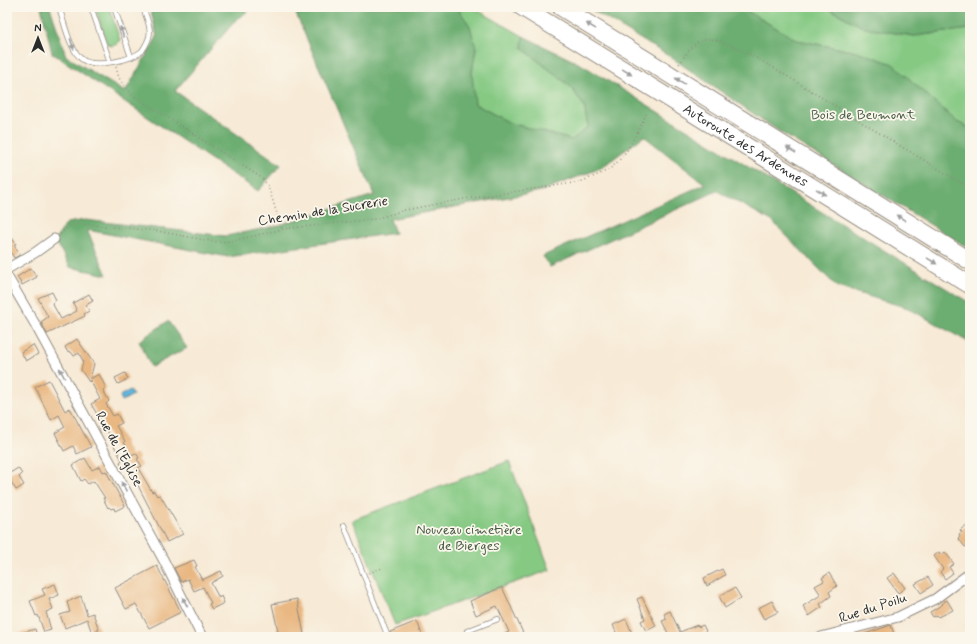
<svg xmlns="http://www.w3.org/2000/svg" width="977" height="644" font-family="Mynerve,sans-serif">
<rect width="100%" height="100%" fill="#fbf7ec"/>
<filter id="ink" filterUnits="userSpaceOnUse"><feTurbulence type="fractalNoise" baseFrequency=".025" numOctaves="2"/><feDisplacementMap in="SourceGraphic" scale="8" xChannelSelector="R" yChannelSelector="G"/><feConvolveMatrix kernelMatrix="1 2 1 2 8 2 1 2 1" color-interpolation-filters="sRGB"/></filter>
<filter id="wash" filterUnits="userSpaceOnUse"><feTurbulence type="fractalNoise" baseFrequency=".012" numOctaves="4" result="noise"/><feDisplacementMap in="SourceGraphic" scale="16" xChannelSelector="R" yChannelSelector="G"/><feGaussianBlur stdDeviation="0.9" result="paint"/><feColorMatrix in="noise" values="0 0 0 0 0 0 0 0 0 0 0 0 0 0 0 0 0 1.4 0 .05"/><feComposite in="paint" operator="in"/></filter>
<g filter="url(#wash)">
<rect width="100%" height="100%" fill="#f7ead6"/>
<g fill="#85c983" stroke="#587a57">
<path d="M95,7h14l11,33 -3,4 -5,2 -5,-2z"/>
<path d="M457,7h15l51,29 -1,12 49,39 13,19 4,21 -16,13 -62,-17 -36,-19 -2,-31 4,-25z"/>
<path d="M740,7h85l40,21 49,8 56,-7v99l-13,-6 -29,-25 -66,-44 -65,-13z"/>
<path d="M509,461l41,109 -155,55 -43,-105z"/>
</g>
<g fill="#6cad71" stroke="#4c6c4e">
<path d="M41,7h9l16,49 59,36 32,-55 -7,-30h103l-18,14 -60,70 106,74 -23,26 -206,-138z"/>
<path d="M293,7h164l13,19 6,22 -4,25 3,31 35,19 62,17 16,-13 -4,-21 -13,-19 -49,-39 1,-12 61,30 386,237v40l-62,-35 -71,-21 -65,-66 -55,-30 -167,76 -7,-11 162,-72 -61,-48 -43,32 -60,23 -151,28 5,14 -167,24 -141,-27 20,45 -37,-8 -15,-27 12,-17 18,-3 141,16 50,-10 98,-31z"/>
<path d="M587,7h153l57,33 65,13 31,11 64,58 13,6v121l-190,-117 -108,-74z"/>
<path d="M825,7h145v22l-56,7 -49,-8z"/>
<path d="M168,321l19,27 -36,19 -12,-26z"/>
</g>
<path fill="#62b8df" stroke="#467285" d="M130,390l3,5 -11,6 -2,-5z"/>
<g id="blocks">
<g fill="#e9b882">
<path d="M7,231l9,13 -2,1 6,10 -6,3 -5,-9 -2,1z"/>
<path d="M31,268l6,9 -15,8 -5,-8z"/>
<path d="M52,292l4,8 -4,3 9,16 16,-8 -4,-8 16,-9 4,7 -7,4 3,6 -5,3 1,2 -38,18 -6,-12 7,-5 -10,-19z"/>
<path d="M77,339l17,25 -4,15 9,-5 7,14 -3,2 6,11 -3,3 7,12 4,-2 5,9 -6,3 9,15 -1,1 7,13 5,-2 3,5 -2,1 5,7 -4,2 14,24 2,-1 3,5 3,-1 23,39 -16,8 -40,-78 -5,3 -2,-5 2,-2 -10,-18 1,-1 -22,-37 9,-5 -10,-19 -1,2 -8,-12 2,-9 -4,-8 -5,3 -3,-4 -4,-1 -2,-4z"/>
<path d="M33,345l5,9 -12,7 -5,-9z"/>
<path d="M125,373l3,6 -10,5 -3,-6z"/>
<path d="M49,380l16,31 5,-3 21,39 -14,7 -4,-8 -9,5 -9,-18 10,-6 -6,-12 -8,5 -16,-33z"/>
<path d="M85,458l7,12 8,-4 3,6 3,-1 19,35 -10,5 -1,-3 -3,1 -2,-2 -1,1 -5,-10h2l-11,-17 -6,3 -4,-5 -3,2 -8,-16z"/>
<path d="M18,468l4,6 -3,3 5,8 -8,5 -9,-15z"/>
<path d="M968,524l2,3v17l-5,3 -7,-9 2,-2 -1,-2 3,-2 -2,-2z"/>
<path d="M939,552l2,3 4,-3 9,12 -5,3 4,6 -8,6 -5,-7 3,-3 -9,-13z"/>
<path d="M194,560l3,6 -2,1 7,13 19,-9 2,5 -12,7 8,15 2,-2 3,7 -12,6 -3,-5 2,-1 -8,-16 -9,4 -6,-12 -7,3 -7,-14z"/>
<path d="M157,566l24,46 -32,16 -13,-24 -10,5 -11,-21z"/>
<path d="M722,569l3,6 -18,11 -3,-8z"/>
<path d="M829,573l8,13 -8,6 2,4 -11,8 2,3 -13,9 -6,-10 18,-11 -6,-9 9,-5 -2,-3z"/>
<path d="M894,573l11,15 -7,5 -11,-15z"/>
<path d="M928,577l5,8 -12,8 -6,-9z"/>
<path d="M55,584l4,11 -10,4 4,10 -7,3 5,18 -7,2 -6,-17 -2,1 -6,-15 15,-6 -3,-6z"/>
<path d="M502,587l21,46 -10,4h-16l12,-5 -12,-26 -21,9 -6,-14z"/>
<path d="M735,588l6,10 -16,10 -6,-12z"/>
<path d="M81,596l6,19 6,-2 6,17 -7,3 -5,-14 -22,9 -5,-13 10,-3 -3,-10z"/>
<path d="M642,597l14,29 -10,5 -5,-10 4,-2 -8,-20z"/>
<path d="M297,599l7,35 -4,3h-35v-1l13,-5 -6,-27z"/>
<path d="M947,600l6,10 -14,7 -2,-2 -4,2 -3,-5 13,-8 -1,-1z"/>
<path d="M772,601l6,11 -14,7 -6,-11z"/>
<path d="M670,611l10,21 17,-7 2,2 4,-2 3,6 -4,2 2,4h-35h1l-8,-16 5,-2 -3,-5z"/>
<path d="M626,619l6,14 -9,4h-5l-5,-12z"/>
<path d="M417,621l6,16h-31l-2,-5z"/>
<path d="M891,625l4,12h-36v-1z"/>
<path d="M35,629l2,7 -22,1v-2z"/>
</g>
</g>
</g>
<g filter="url(#ink)">
<use href="#blocks" fill-opacity="0" stroke="#918a80" stroke-width="1"/>
<g fill="none" stroke-linecap="round" stroke-linejoin="round">
<g stroke="#918a80" stroke-width="6">
<g id="lane">
<path d="M59,7c5,14 11,45 24,53 12,8 49,0 59,-9 2,-3 5,-8 6,-11 5,-10 -2,-23 -5,-33"/>
<path d="M91,7l19,55"/>
<path d="M114,7l17,50"/>
<path d="M344,525l44,112"/>
<path d="M470,637l-3,-6 31,-12"/>
</g>
</g>
<g stroke="#918a80" stroke-width="11">
<g id="street">
<path d="M7,269l29,-17 18,-13"/>
<path d="M7,276l28,48 128,235 39,78"/>
<path d="M821,637l77,-20 37,-18 35,-26"/>
</g>
</g>
<g stroke="#918a80" stroke-width="19">
<g id="highway">
<path id="s1" d="M522,7l448,278"/>
<path d="M561,7l409,254"/>
</g>
</g>
<g stroke="#918a80" stroke-width="1.5" stroke-dasharray="1 3" stroke-linecap="butt">
<path d="M679,64c8,-11 15,-24 29,-25 23,-1 96,48 119,62 47,29 95,58 143,87"/>
<path d="M116,67l3,11 12,16 131,84 6,8 14,43"/>
<path d="M60,234l11,-9 8,-1 79,7 47,9 16,2 16,-2 45,-11 93,-10 30,-9 59,-11 116,-17c9,-4 20,-7 29,-13 17,-11 30,-39 38,-57"/>
<path d="M369,573l13,-5"/>
</g>
<use href="#lane" stroke="#fff" stroke-width="4.5"/>
<use href="#street" stroke="#fff" stroke-width="9"/>
<use href="#highway" stroke="#fff" stroke-width="17"/>
</g>
<defs><path id="oneway-solid" d="M-6-.8H1V-3.2L6.5 0L1 3.2V.8H-6Z"/></defs>
<g fill="#a0a0a0">
<use href="#oneway-solid" transform="translate(591 26) rotate(-148)"/>
<use href="#oneway-solid" transform="translate(122 32) rotate(-109)"/>
<use href="#oneway-solid" transform="translate(72 44) rotate(72)"/>
<use href="#oneway-solid" transform="translate(627 72) rotate(32)"/>
<use href="#oneway-solid" transform="translate(680 81) rotate(-148)"/>
<use href="#oneway-solid" transform="translate(791 150) rotate(-148)"/>
<use href="#oneway-solid" transform="translate(821 192) rotate(32)"/>
<use href="#oneway-solid" transform="translate(901 218) rotate(-148)"/>
<use href="#oneway-solid" transform="translate(932 261) rotate(32)"/>
<use href="#oneway-solid" transform="translate(62 373) rotate(-118)"/>
<use href="#oneway-solid" transform="translate(124 487) rotate(-119)"/>
<use href="#oneway-solid" transform="translate(185 602) rotate(-117)"/>
</g>
</g>
<g text-anchor="middle" dominant-baseline="central" stroke-width="3.5" stroke-linejoin="round" paint-order="stroke">
<g font-size="14" fill="#465a45" stroke="#fbf7ec">
<text x="863" y="115">Bois de Beumont</text>
<text x="469" y="530">Nouveau cimetière<tspan x="469" dy="16">de Bierges</tspan></text>
</g>
<g font-size="14" fill="#2b2b2b" stroke="#fbf7ec">
<text stroke="none"><textPath href="#s1" startOffset="263">Autoroute des Ardennes</textPath></text>
<text transform="translate(323 211) rotate(-9)">Chemin de la Sucrerie</text>
<text transform="translate(119 449) rotate(61)">Rue de l'Eglise</text>
<text transform="translate(873 608) rotate(-18)">Rue du Poilu</text>
</g>
</g>
<rect width="977" height="644" fill="none" stroke="#fbf7ec" stroke-width="24"/>
<g transform="translate(38 38)" stroke="#fbf7ec" stroke-width="3" paint-order="stroke">
<path d="M0-3L7 15L0 10L-7 15Z" fill="#2b2b2b"/>
<text y="-6" font-size="11" font-weight="bold" text-anchor="middle" fill="#2b2b2b">N</text>
</g>
</svg>
